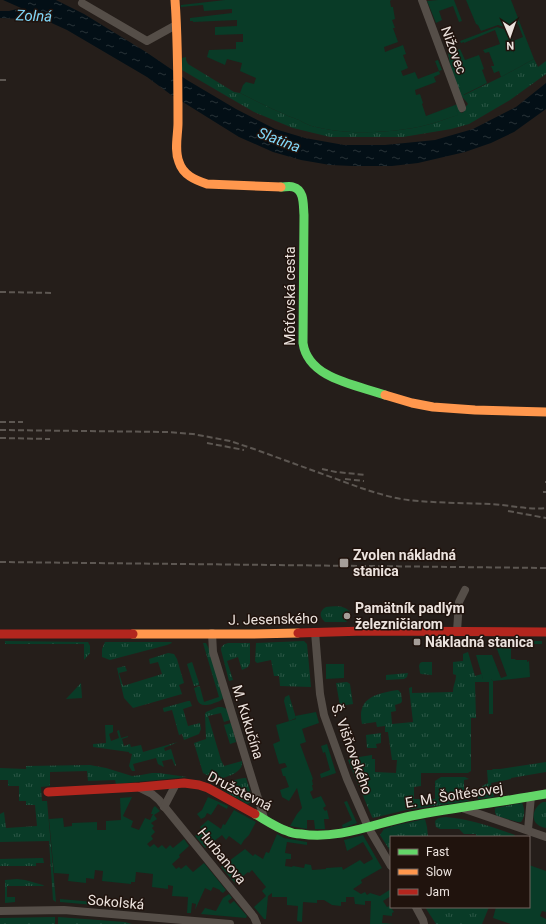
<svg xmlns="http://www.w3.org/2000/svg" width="546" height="924" font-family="Roboto,sans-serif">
<defs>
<pattern id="grass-tufts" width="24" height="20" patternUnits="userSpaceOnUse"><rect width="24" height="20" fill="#093b27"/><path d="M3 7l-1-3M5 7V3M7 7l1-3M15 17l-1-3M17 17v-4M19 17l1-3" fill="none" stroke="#2d5746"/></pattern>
<pattern id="water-ripples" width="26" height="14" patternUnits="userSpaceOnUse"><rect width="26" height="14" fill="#030f16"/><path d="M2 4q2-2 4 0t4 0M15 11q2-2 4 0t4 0" fill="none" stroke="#283237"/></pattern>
</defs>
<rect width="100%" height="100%" fill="#251e1a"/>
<g fill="url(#grass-tufts)">
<path d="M448,53l16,42 37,-18 33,-18 4,8 8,-6v13l-36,26 -41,24 -18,5 -48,8h-73l-37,-9 -39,-16 -72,-42v-12l4,-1v3l2,4 46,28 6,1c20,10 39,20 59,27 5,3 11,6 17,7 35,9 87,6 121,-5 7,-2 14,-5 20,-7l-2,-10 3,-1 3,9 3,-1v-3l4,-5c-3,-5 -6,-6 -8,-10 -6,-13 -10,-27 -12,-41z"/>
<path d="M326,607c8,-1 19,-2 24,5v6l-4,4h-21c-6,-5 -6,-11 1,-15z"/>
<path d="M5,641l81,1h2l2,4v7l-6,7v-16h-79z"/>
<path d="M304,641l3,3 4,43 -31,-1 -1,-10h-5l-3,-16 -14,3 -2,-2 1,-18z"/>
<path d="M105,642h66l1,1 -5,2 -57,15 -8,-3v-8z"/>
<path d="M203,643h3l4,8 13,47c-3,4 -7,4 -11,6 -16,4 -14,-4 -18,-16l5,-2 1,1 4,15 15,-5z"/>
<path d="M228,643h22v20l-2,4 -6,3 -4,-13 -11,4 6,19 -4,1 -8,-31c0,-4 3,-6 7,-7z"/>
<path d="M468,652l7,24 7,-2 1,5h8l2,2v33h-4v-32h-14l1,36h-5v53l-3,2h-47v13l-7,1v12h21v-18l6,-4h24l4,2 -5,1v19l5,1 -1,1 -6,1 -56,8 -33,8 -1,-1 -24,-57 5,-2 19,-3v4h3v13l21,1 1,-13h-5l-4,-28h-3v-6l-8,1 -1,-5 -14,2c-6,-27 16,-31 36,-34l3,3 1,8 -1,2 -6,2 1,6 -5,1 1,12 21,-2 -4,-34 3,-1v6l41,-1c0,-7 3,-10 3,-17l-3,-1v-12l10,-1v-7z"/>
<path d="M168,653l6,1 3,5 7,24 -5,2 3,9 -49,14 -9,-10 -7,-30 8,-2 2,5 -8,2 4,13 39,-12 -4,-12 -8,2 -1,-5z"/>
<path d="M192,662l7,21v2l-5,1 -7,-22z"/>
<path d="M422,662h10v13l-11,-1 -1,-1 -1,-7 1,-3z"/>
<path d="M408,673l-1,4 -3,2 -18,1v-5z"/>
<path d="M347,682l3,2 3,20 -13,2 -4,-23z"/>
<path d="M81,683l1,15 -16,1z"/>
<path d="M289,695l7,23 -7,3 -5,-20 1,-4z"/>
<path d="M188,701h2l2,5 -9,3 5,17 12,-3 1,6 -2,5 -15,6 -2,-6 -3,1 -7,-25 -8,2 -1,-3v-1z"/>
<path d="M218,707h4l5,2 3,11 -6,2 -3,-9 -13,3 13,44 3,6 18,-5c2,12 -16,16 -25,19l-14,-7 -9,-30 12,-4 -1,-25 1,-2z"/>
<path d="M231,723l5,19 -6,2 -6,-19z"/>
<path d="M105,725h8v7l-4,2 2,7 8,-3 -2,-7 2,-1 2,8 7,-2v1l-6,2 2,7 6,-2 1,3 10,-2 2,7 35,-10 -14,6 1,3 6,-2 5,16 -1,1 -3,-7 -10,2 2,6 -6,-3 -2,-6 -23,6 2,7h-3l-3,-5 3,-12 -3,-1v-1l-36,-5v-3l13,-1z"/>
<path d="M381,733v10l-5,1 1,4h-10l-1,-13z"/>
<path d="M546,762v10l-35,6v1l-20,4 3,14 -16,2c-1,-9 1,-12 10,-16l-1,-13h5l1,-1h7z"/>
<path d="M90,765l16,3 26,8 9,-1 11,-2h7l28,4 -71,7 -1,-4 -27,1 -1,-10 -37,1v14l-9,1 1,14h5l9,101 -3,-2 -4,-59 -49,1v-28l4,-2 2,16 31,-2 -2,-21h-9v-4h-7v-15h-11v-6h-8v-12l26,1v-3z"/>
<path d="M244,778h2l7,22 -1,2 -5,2 -26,-15c4,-6 15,-10 23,-11z"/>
<path d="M543,802h3v26c-3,-1 -6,-1 -9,-4 -7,-7 -2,-18 6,-22z"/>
<path d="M522,803c3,5 3,15 -1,19h-3l-21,-6 -2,-3v-5z"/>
<path d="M446,817c24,2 46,10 69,18l-1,2h-38v-3h-12l-5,-5h-19l-4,-2c-3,-9 2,-9 10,-10z"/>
<path d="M425,819l2,8 1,10h-37v15l-11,-17 4,-6 13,-4z"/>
<path d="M43,858l1,5h-8v3h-36v-7z"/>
<path d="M17,879l8,1 18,5 1,1h-37v11h8v5l-10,1v-23z"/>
<path d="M425,907h64l-7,17h-46z"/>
<path d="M55,917v7h-55v-6z"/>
<path d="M58,917l67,5 7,2h-74z"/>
</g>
<g fill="#093b27">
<path d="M225,0h166l-1,1 1,6h2l2,12 -3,1 3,8h-2l5,14 -14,5 1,5 18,-7 3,9 -3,1 5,13 -7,3 2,5 12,-4 3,7 21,-8 -4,-10 3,-1 4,10 -3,1 1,3 -6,3 2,5 -21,8 1,5 4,-1 3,9 -1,1 4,12 29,-11 3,10c-7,2 -14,5 -21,7 -34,11 -86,14 -121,5 -6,-1 -12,-4 -17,-7 -20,-7 -39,-17 -59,-27l3,-8 3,-3 8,2 2,-6 -16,-7 2,-8 -15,-4 -2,6 -18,-8 2,-7 27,-1v-7h7v-8l-28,1v-8l22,-1v-6l-44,2v-1h-3v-3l42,-5v-4l-28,2 -1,-6 -22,2v-2z"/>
<path d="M438,0h16l8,21 -3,1 -6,-16 -14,5 3,9 -6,3 -9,-22z"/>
<path d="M466,0h45l23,59 -33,18 -2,-6 -5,2 -3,-7h3v-1l-5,-13 -4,1 -2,-3 17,-6 -5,-14 -31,13v-1l-3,1 -1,-2 37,-14 12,4 4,10 10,-4 -5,-13 -10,4 -10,-3 -17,6 -3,-6 -2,-1z"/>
<path d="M460,49l5,11 14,-5 5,14 -2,1 5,13 -24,12 -15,-42z"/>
<path d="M494,641h48v3h-26l-1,2h-4v13h4l1,1h11v2l2,-1 1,16 -37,4 -2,-2h-8l-7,-24h16l9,23 6,-2z"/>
<path d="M326,664h18v14l-18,1z"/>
<path d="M316,712l3,11 -17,6 4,13 -6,2 13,35 -1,1 1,5h-1l1,5 -3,2 3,7 8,-3 5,10 -3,2 2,3 2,-1 2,9h-5l1,10h-10l-1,-9h-7v9l-17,-3 7,-12 5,-6 -5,-20 -8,13 -7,-4 -2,-7 9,-3 -4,-11h-2l-2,-7 6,-2 -2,-4 -6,1 -6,-20 7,-3 -4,-16 20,-6 -1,-3z"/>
<path d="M327,744l9,29 -15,5 -1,-4 10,-4 -5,-18 -2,1 -2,-7z"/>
<path d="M132,797l-9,19 10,5 -2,6 8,3 6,-12 5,2 3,-6h-2l2,-6 2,-2 5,5 -6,4 3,4 -6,4 3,3 -2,2 3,4 -4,4 2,3 -6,5 3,3 4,-3 4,4 4,-3 4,4 4,-4 3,3 11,-9 5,7 -10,9 1,2 -8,7 4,5 3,-2 2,2 5,-4 7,7 11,-9 22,27 -3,3 -3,-2v-1l-7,-3 -2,4 -6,-3 -10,22 1,-6 -4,-1 -1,10h-4l1,-16 -16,-1 1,-10 -5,-1v4l-16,-2 1,-13 -17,-2 -1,10h-4v2l-29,-3 1,-10 -8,-1 -1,9 -8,-1v5l-18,-2 1,-7 -15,-1 -5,-54 14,-1 1,9 8,-1v-3l25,-1v8h9v-9l15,-1 -1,-22z"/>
<path d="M208,797l20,9 -1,3 -9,-5 -7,11 -4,-2 -2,4 -4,2 -4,-5 5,-4z"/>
<path d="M347,801l10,22 -14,5 -1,-3 10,-5 -8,-18z"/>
<path d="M234,810l22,12 -7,13 -5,5 -3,5 -12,-9 -3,4 -4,-5 -17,13 -10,-12 7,-6 -2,-3 8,-7 13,9 2,-5 2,1z"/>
<path d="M277,834l7,4 23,4v3l-20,-3 -2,11 6,1v5h-5l-1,7 7,1 1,-1 11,2 1,-4 6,1 1,5 14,-1v-1l16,-1 1,3 17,-10 4,4 9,-5 -10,-17 -16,9 -3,-11 19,-5 19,33 -21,12 1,3 -9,6 8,5 4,-2 2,3 3,-2 10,3 11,-7v7l-8,5 4,6 3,-1 4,6 -2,1v3l-9,-1 -1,8 12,1h-24l1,-23h-6v4l-10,-1 -1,-7h-8v5h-5v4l-9,-1 -8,-5h-7v3l-14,-1 -1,20 -5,-1 1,-15 -11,-1v-8h-15v-4l-4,3 -2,23h-2l-10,-12 12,-11 -4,-5 4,-4 -14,-17 -3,3 -1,-1 -13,11 -14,-16 24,-18 8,7 2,-2 8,5 3,-7 3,1z"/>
<path d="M529,865l17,6v41l-4,-1 -2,5 6,3v5h-35l-18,-6 3,-11h33z"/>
<path d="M229,894l3,4 -4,3 2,3 4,-3 13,15 -1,2 -45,-4 4,-6 11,3 7,-13z"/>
<path d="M60,899l34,3v3l-34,-3z"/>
</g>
<path fill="url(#water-ripples)" d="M3,0h53l28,14 62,38 41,28 49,29 39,20 30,9 39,7h41l50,-5 38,-11 43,-22 30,-24v26l-32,23 -23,11 -26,9 -47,11 -26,3h-40l-22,-1 -29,-5 -28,-8 -34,-15 -69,-43 -23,-17 -80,-47 -22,-10 -45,-2v-7h9l12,-3z"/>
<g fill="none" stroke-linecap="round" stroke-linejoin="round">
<g stroke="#554e48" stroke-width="8">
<path d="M422,0l40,108"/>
<path d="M82,3l65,38 29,-16"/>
<path d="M457,631l2,-29 6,-12"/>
<path d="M315,632l5,62 4,21 23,64 21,48 23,39"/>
<path d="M212,633l1,19 51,166"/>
<path d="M140,788l12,6 7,6 95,117 3,7"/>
<path d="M164,807l12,-23"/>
<path d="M462,808l84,29"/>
<path d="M528,830l3,-34"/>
<path d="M416,907l7,13 1,4"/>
<path d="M0,911l64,-1 166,14"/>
</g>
<g stroke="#63d668" stroke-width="9">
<path d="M281,187c4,0 9,-1 12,0 12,3 10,19 11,28l-1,128c5,36 54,42 82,52"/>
<path d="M255,814c9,5 22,14 32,17 4,2 10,3 14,3 38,6 75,-11 110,-18 45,-9 90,-14 135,-22"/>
</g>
<g stroke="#ff974d" stroke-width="9">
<path d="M175,0c3,41 3,82 3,123 0,12 -4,27 1,39 4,13 16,18 28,22l74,3"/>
<path d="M385,395l27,8 21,4 42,3 71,2"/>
<path d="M133,634h120l45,-1"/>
</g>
<g stroke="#b3261e" stroke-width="9">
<path d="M298,633l67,-2 181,1"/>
<path d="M0,634h133"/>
<path d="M48,792l92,-5 44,-4 15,2 9,3 47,26"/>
</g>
<g stroke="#5d5752" stroke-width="2" stroke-dasharray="6 3" stroke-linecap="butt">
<path d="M0,80h9"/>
<path d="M0,292l54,1"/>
<path d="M0,422h23"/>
<path d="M0,430l168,2 25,2 37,7 24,8 107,39c15,5 31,10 47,12 28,3 56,3 83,4 18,1 37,6 55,4"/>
<path d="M0,438l50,1"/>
<path d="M207,443l37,7"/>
<path d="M322,469l14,3 30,3"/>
<path d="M345,479l19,2"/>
<path d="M545,482h1"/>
<path d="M543,492h3"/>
<path d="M508,511l38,7"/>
<path d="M0,562l546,6"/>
</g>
</g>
<g fill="#a69e99" stroke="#20130d" stroke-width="1.5">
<rect x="339" y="558" width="10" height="10" rx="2"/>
<circle cx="347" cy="616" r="4"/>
<rect x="413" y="638" width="8" height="8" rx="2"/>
</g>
<g text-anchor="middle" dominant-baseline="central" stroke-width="3" stroke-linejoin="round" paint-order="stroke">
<g font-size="14" fill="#ece3de" stroke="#20130d">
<text transform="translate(454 50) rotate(70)">Nižovec</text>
<text transform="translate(290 296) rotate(-90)">Môťovská cesta</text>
<text transform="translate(273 619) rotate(-1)">J. Jesenského</text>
<text transform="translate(248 722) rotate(73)">M. Kukučína</text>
<text transform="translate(352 749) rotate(70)">Š. Višňovského</text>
<text transform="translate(240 791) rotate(27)">Družstevná</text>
<text transform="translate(454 795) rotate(-9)">E. M. Šoltésovej</text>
<text transform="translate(222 856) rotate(51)">Hurbanova</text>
<text transform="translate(116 902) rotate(5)">Sokolská</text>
</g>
<g font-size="14" font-weight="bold" fill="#ece3de" stroke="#20130d" text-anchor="start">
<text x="353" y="555">Zvolen nákladná<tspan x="353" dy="16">stanica</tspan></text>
<text x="355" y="608">Pamätník padlým<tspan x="355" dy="16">železničiarom</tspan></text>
<text x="425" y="642">Nákladná stanica</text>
</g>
<g font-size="15" font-style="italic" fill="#81d8f9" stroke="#20130d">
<text transform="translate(34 16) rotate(2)">Zolná</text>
<text transform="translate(279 140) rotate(21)">Slatina</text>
</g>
</g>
<rect x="390" y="836" width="140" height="72" fill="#20130d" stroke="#726661"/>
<rect x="398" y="849" width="20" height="6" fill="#63d668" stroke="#726661"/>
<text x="426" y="856" font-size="12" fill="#ece3de">Fast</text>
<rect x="398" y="869" width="20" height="6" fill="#ff974d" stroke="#726661"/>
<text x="426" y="876" font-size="12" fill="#ece3de">Slow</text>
<rect x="398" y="889" width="20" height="6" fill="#b3261e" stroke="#726661"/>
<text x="426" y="896" font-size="12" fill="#ece3de">Jam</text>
<g transform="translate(510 36) rotate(178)" stroke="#20130d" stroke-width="3" paint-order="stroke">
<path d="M0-3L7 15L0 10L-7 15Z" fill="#ece3de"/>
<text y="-6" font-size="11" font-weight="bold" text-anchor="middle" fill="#ece3de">N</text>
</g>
</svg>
